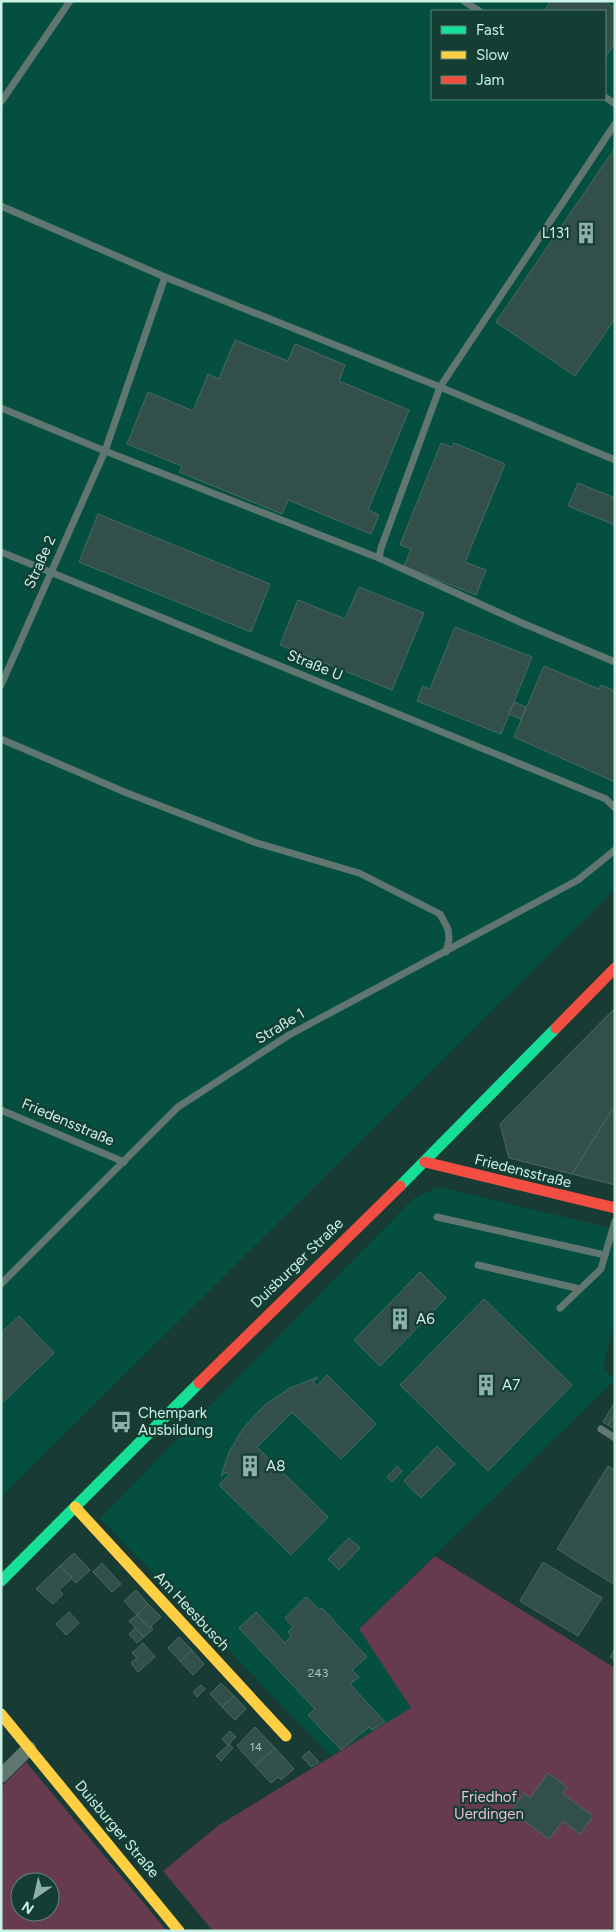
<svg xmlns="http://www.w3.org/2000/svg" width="616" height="1932" font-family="Figtree,sans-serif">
<rect width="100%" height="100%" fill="#183b34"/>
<g fill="#044f40" fill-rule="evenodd">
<path d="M1,1h614v888l-614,608zM432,11h173v88h-173z"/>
<path d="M438,1187l177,42v88l-12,50 8,9 4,1v3l-256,249 53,79 -81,48 -231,-238 314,-320z"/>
</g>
<g fill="#663b4e" fill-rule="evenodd">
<path d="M435,1556l180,112v263h-402l-50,-60 56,-46 192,-117 -52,-79z"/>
<path d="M26,1762l141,169h-166v-144zM20,1882h30v30h-30z"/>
</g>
<g fill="#325049" stroke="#4a6962">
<path d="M551,1h53l11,7v35l-10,15v-47h-61z"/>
<path d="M615,148v171l-40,57 -79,-54z"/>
<path d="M235,340l53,21 7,-17 50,21 -6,16 70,29 -41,100 11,5 -8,19 -83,-34 -6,14 -103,-42 3,-6 -55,-22 21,-52 45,19 15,-37 11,5z"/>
<path d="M441,443l11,4 2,-4 51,21 -40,98 21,8 -10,25 -72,-29 7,-17 -11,-4z"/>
<path d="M578,483l37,15v27l-47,-19z"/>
<path d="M98,514l172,70 -19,48 -172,-70z"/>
<path d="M359,587l65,26 -32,77 -112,-45 18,-45 47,19z"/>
<path d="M455,627l77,30 -31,77 -84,-33 6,-15 7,3z"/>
<path d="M544,666l55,23 2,-4 14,6v91l-101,-45z"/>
<path d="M514,702l12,5 -5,12 -12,-5z"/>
<path d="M615,1008v97l-43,69 -63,-16 -9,-34z"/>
<path d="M615,1105v80l-43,-11z"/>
<path d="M420,1272l26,26 -66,68 -26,-26z"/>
<path d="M484,1299l88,86 -84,86 -88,-86z"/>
<path d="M19,1316l35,37 -53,51v-71z"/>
<path d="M327,1375l49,49 -35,35 -49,-47 -35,35 71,70 -37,38 -72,-70 10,-10 -3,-3 -5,4 8,-24 15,-25 21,-22 25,-17 28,-11 -5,5 4,4z"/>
<path d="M615,1402v13l-7,10 -5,-3z"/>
<path d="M615,1415v14l-7,-4z"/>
<path d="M437,1446l18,18 -34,34 -17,-17z"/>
<path d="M397,1466l5,5 -10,11 -5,-5z"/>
<path d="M608,1466l7,4v115l-58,-36z"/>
<path d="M349,1538l11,10 -21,22 -11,-11z"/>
<path d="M74,1553l16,17 -14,13 -16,-17z"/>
<path d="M543,1562l59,36 -24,38 -58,-35z"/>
<path d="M102,1563l19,21 -9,8 -19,-20z"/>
<path d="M60,1566l12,12 -13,12 4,4 -10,10 -17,-15z"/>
<path d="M136,1590l12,14 -11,11 -13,-14z"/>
<path d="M306,1597l14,13 2,-2 45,49 -15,13 7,7 -9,7 35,38 -13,8 -3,-3 -28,23 -33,-35 7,-6 -76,-81 17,-16 29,31 6,-7 -3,-4 5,-5 -8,-9z"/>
<path d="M148,1604l13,13 -12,11 -12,-13z"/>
<path d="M69,1612l10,11 -13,12 -10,-11z"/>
<path d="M137,1615l12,13 2,-2 2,3 -9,8 -15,-16z"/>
<path d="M135,1628l9,9 -7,6 -8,-9z"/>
<path d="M179,1637l13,13 -12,11 -12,-13z"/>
<path d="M143,1643l12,14 -17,15 -7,-9 6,-5 -5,-5z"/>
<path d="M615,1649v11l-5,-3z"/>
<path d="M192,1650l12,14 -11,11 -13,-14z"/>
<path d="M221,1683l13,13 -12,11 -12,-13z"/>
<path d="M201,1685l4,4 -8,8 -4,-5z"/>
<path d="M234,1696l12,13 -11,11 -13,-13z"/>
<path d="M255,1727l20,21 -20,18 -18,-20z"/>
<path d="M230,1731l6,6 -8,8 -6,-6z"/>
<path d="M229,1744l4,4 -12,13 -5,-5z"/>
<path d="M275,1748l19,21 -13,11 -3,-3 -7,6 -16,-17z"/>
<path d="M309,1751l10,11 -8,5 -9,-10z"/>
<path d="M548,1773l19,14 -5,6 31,23 -13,18 -17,-13 -14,18 -38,-28 13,-18 6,5z"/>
</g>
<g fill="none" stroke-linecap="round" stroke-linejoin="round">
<g stroke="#617670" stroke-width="7">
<path d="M464,1l15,10"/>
<path d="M605,97l10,7"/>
<path d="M1,102l69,-101"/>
<path d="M1,206l164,71 275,110 175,-263"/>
<path d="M165,277l-60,174 274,107 2,-10 59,-161 175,73"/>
<path d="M1,408l104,43 -104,234"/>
<path d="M1,552l605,247 9,9"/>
<path d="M379,558l143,65 93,39"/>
<path d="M1,739l126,54 127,49 105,31 81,41 8,15 1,11 -3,12"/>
<path d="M1,1110l123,52"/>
<path d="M437,1217l168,38"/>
<path d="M478,1265l102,24"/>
<path d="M1,1284l177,-177 111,-72 289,-155 37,-30"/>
<path d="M560,1308l41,-39 14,-48"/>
<path d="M601,1429l14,9"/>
</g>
<path stroke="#617670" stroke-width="14" d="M1,1776l28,-28"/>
<g stroke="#16e098" stroke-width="11">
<path d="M400,1186l156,-158"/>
<path d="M1,1581l198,-198"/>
</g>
<g stroke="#ffcf43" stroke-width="11">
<path d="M75,1507l211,229"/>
<path d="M1,1714l178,217"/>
</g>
<g stroke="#f24e42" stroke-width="11">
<path d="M556,1028l59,-60"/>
<path d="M425,1162l190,46"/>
<path d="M199,1383l201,-197"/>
</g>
</g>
<defs>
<g id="building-bare" transform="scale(1.725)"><path d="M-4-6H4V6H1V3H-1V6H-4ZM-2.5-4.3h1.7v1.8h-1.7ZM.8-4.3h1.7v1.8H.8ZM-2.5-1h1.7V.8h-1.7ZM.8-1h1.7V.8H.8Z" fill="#8db1a7" stroke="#143d33" stroke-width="2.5" paint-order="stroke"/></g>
<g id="bus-bare" transform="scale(1.725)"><path d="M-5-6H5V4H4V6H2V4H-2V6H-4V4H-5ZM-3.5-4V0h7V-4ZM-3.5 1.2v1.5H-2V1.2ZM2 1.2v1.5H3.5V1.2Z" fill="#8db1a7" stroke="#143d33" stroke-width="2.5" paint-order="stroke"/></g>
</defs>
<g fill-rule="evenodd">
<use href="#building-bare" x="586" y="233"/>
<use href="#building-bare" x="400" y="1319"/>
<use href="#building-bare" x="486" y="1385"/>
<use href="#bus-bare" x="121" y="1422"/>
<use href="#building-bare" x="250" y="1466"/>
</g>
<g text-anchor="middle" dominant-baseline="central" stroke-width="4.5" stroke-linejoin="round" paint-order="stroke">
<g font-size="12" fill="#a6c9be">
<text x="318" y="1673">243</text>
<text x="256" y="1747">14</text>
</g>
<g font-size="15" fill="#ccf1e5" stroke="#143d33" text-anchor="start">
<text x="570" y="233" text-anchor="end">L131</text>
<text x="416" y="1319">A6</text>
<text x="502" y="1385">A7</text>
<text x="138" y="1413">Chempark<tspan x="138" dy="17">Ausbildung</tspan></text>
<text x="266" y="1466">A8</text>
</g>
<g font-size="15" fill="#ccf1e5" stroke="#143d33">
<text transform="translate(40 562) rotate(-66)">Straße 2</text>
<text transform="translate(315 665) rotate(22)">Straße U</text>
<text transform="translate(280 1026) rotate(-31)">Straße 1</text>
<text transform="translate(68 1122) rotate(23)">Friedensstraße</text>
<text transform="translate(523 1171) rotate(14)">Friedensstraße</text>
<text transform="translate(297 1263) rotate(-44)">Duisburger Straße</text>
<text transform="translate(192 1611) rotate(47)">Am Heesbusch</text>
<text transform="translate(117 1829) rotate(50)">Duisburger Straße</text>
</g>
<g font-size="15" fill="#f1bfd2" stroke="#143d33">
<text x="489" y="1797">Friedhof<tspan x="489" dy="17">Uerdingen</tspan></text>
</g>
</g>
<rect width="616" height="1932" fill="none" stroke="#ccf1e5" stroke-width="5"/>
<rect x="431" y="10" width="175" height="90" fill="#143d33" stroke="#5e857a"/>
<rect x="441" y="26" width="25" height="8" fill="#16e098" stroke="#5e857a"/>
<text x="476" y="35" font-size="15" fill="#ccf1e5">Fast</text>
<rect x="441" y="51" width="25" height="8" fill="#ffcf43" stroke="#5e857a"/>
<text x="476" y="60" font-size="15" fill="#ccf1e5">Slow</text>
<rect x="441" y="76" width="25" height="8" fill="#f24e42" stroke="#5e857a"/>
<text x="476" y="85" font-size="15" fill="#ccf1e5">Jam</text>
<g transform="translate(35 1897) rotate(214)"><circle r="24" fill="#143d33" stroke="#5e857a"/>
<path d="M0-4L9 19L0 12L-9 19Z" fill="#8db1a7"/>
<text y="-8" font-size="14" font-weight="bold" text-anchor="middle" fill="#ccf1e5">N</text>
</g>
</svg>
